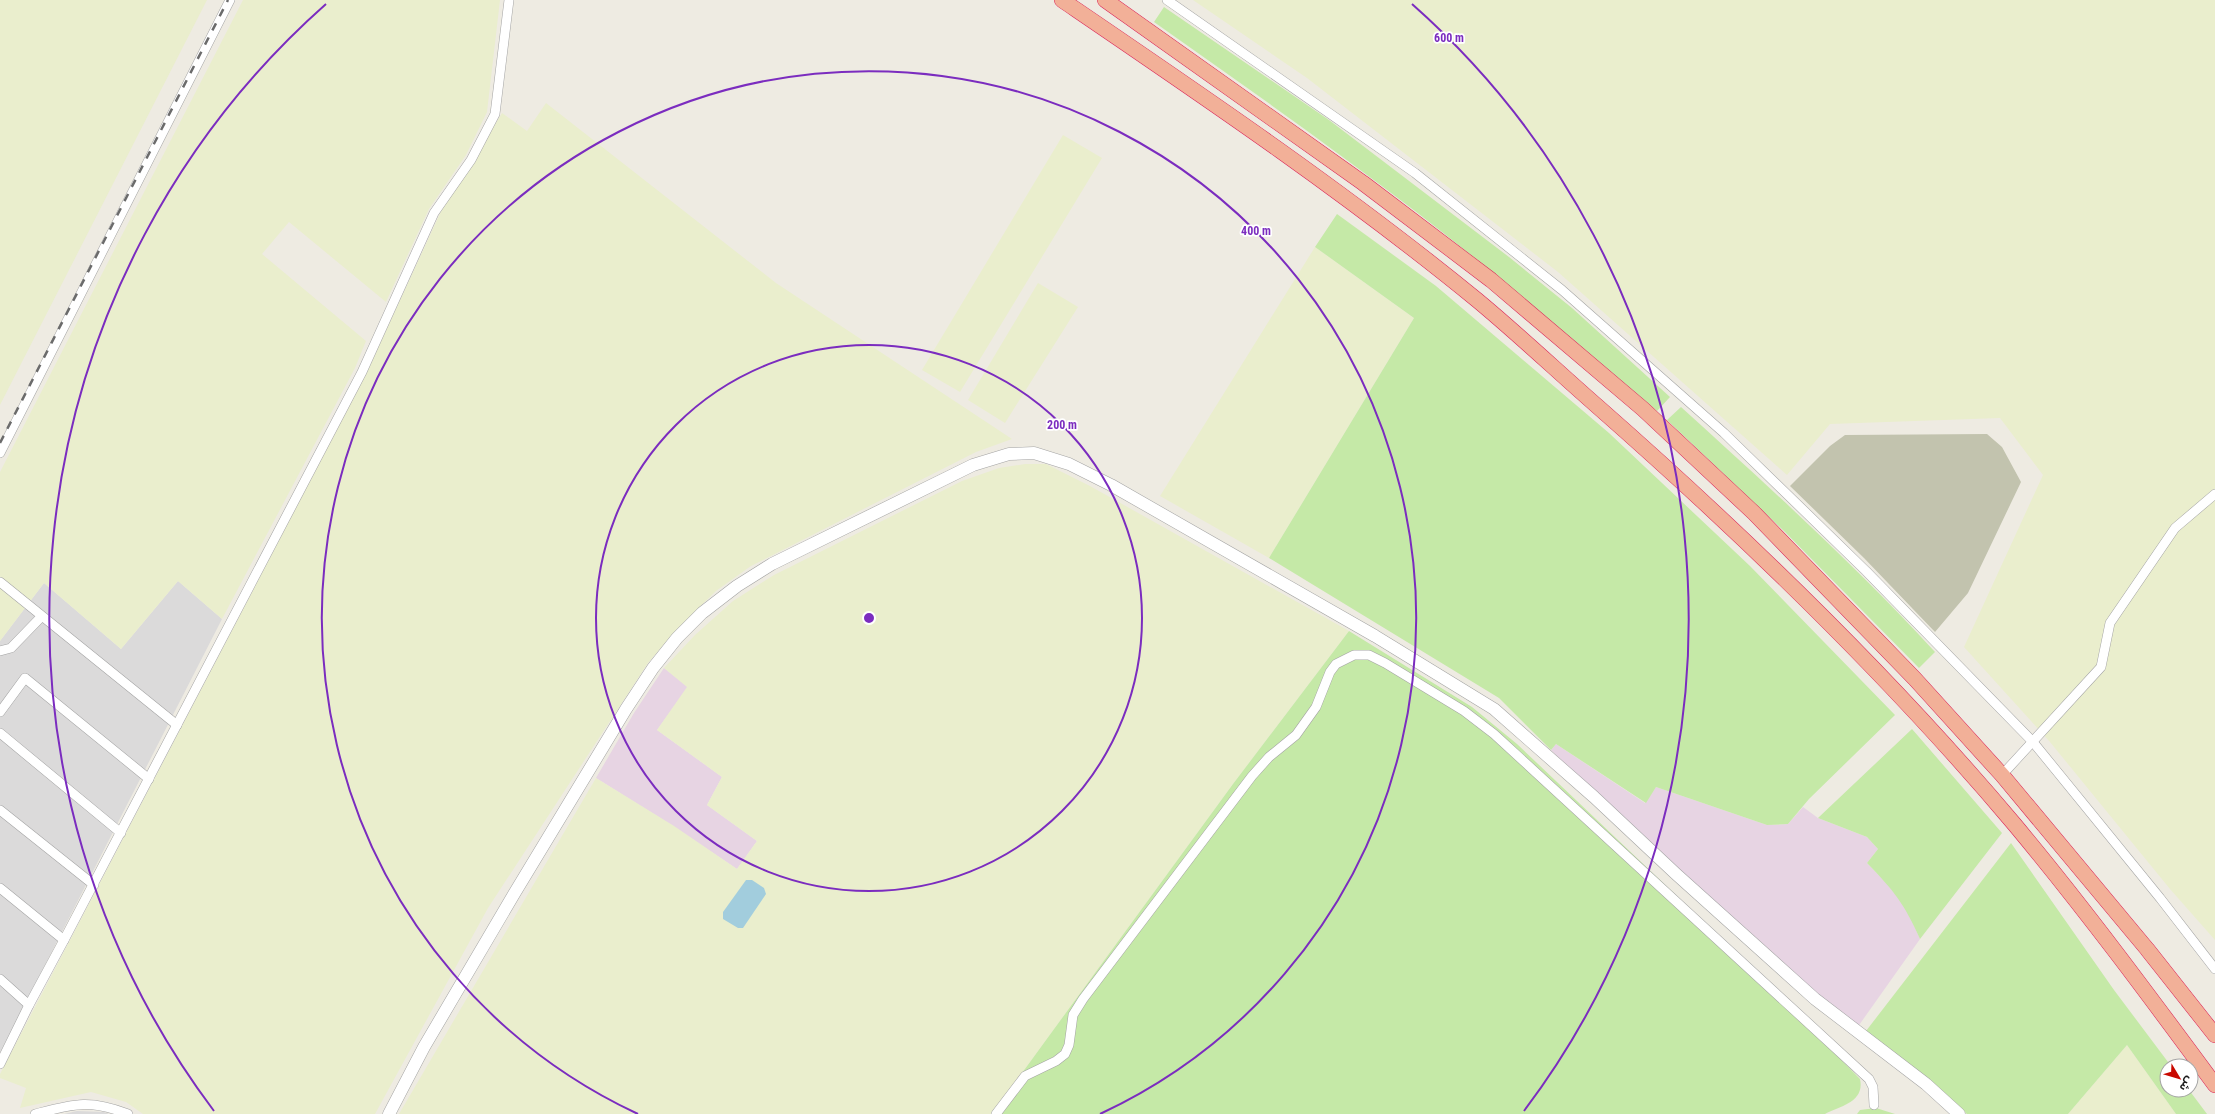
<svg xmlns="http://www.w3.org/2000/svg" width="2215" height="1114" font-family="'Roboto Condensed','Noto Sans Arabic',sans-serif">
<rect width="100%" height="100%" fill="#eeebe2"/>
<g fill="#dbdada">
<path d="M178,581l44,38 -222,434v-412l44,-58 77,66z"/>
<path d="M77,1111l27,1 5,2h-45z"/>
</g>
<g fill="#e7d4e3">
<path d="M664,668l24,19 -31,43 65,47 -15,28 50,36 -20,28 -64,-43 -77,-48 38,-65z"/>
<path d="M1556,744l89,59 11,-16 111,38 21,-1 15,-17 15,11 49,19 11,12 -11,14 28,29 12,17 13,30 -63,89 -26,-19 -237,-215 -43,-44z"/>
</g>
<path fill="#c2c3ae" d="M1987,434l15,13 19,35 -53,111 -33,39 -71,-74 -74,-72 40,-40 15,-11z"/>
<g fill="#eaeecd">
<path d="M0,0h207l-207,405z"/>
<path d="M243,0h257l-13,112 -21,43 -37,54 -43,93 -97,-80 -27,32 104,87 -11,27 -133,251 -44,-38 -57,68 -77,-66 -44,58v-169z"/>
<path d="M1193,0h1022v940l-45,-51 -120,-147 -86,-95 79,-172 -43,-57 -170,6 -43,51 -229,-203 -251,-194z"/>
<path d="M546,103l230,180 236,156 -36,13 -225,114 -35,25 -39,38 -29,34 -160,245 -113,206h-232l-17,-12 -35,-10 -71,16 6,-20 -26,-10v-4l366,-700 83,-180 24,-34 29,-47 25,18z"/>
<path d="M1063,135l39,23 -142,234 -38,-22z"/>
<path d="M1315,247l99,71 -145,240 -109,-62z"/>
<path d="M1038,283l40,24 -73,116 -37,-23z"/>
<path d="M1025,464h21l44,22 259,145 -116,153 -241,330h-593l197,-336 78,48 63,43 20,-28 -50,-36 15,-28 -65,-47 30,-43 -23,-19 31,-33 38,-34 41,-26 188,-94 37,-13z"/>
<path d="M2127,1045l49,69h-108z"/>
</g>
<g fill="#c5e9a7">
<path d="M1164,7l165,113 180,137 63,51 98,89 -13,14c-80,-68 -159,-136 -242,-200 -85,-65 -173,-127 -261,-189z"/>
<path d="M1337,214l99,72 173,147 141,133 145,149 -86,84 -21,25 -21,1 -111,-38 -10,16 -90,-59 -5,6 -52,-52 -230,-140 145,-240 -99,-71z"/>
<path d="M1681,407c87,79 174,158 254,245l-16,16 -134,-136 -118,-112z"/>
<path d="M1349,631l123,76 45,37 223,212 120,123c5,23 -19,27 -35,35h-833l241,-330z"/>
<path d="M1912,729l90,104 -82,106c-16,-36 -26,-48 -53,-76l11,-14 -11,-12 -49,-19z"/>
<path d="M2011,843l103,147 57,76h-4v24h22l18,24h-31l-49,-69 -59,69h-101l-101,-83z"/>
<path d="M1876,1108l19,6h-38l3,-4z"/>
</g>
<path fill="#a2cddd" d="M746,880h6l12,8 2,6 -23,34h-5l-15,-9v-7z"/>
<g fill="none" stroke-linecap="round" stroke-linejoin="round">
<g stroke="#a4a4a4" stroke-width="10">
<g id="minor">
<path d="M1167,0l248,173 147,117 162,143 142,138 167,171 127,156 55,71"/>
<path d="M0,453l230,-453"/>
<path d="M0,582l177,143"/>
<path d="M0,651l11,-3 30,-31"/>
<path d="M0,712l25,-34 124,101"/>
<path d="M0,733l121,100"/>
<path d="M2002,775l99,-108 9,-44 65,-95 40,-34"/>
<path d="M0,810l94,75"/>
<path d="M0,888l64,52"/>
<path d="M0,979l29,26"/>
<path d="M0,1064l29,-59 35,-65 298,-568 72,-159 37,-53 24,-46 14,-114"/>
<path d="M35,1114c39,-10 54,-15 93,0"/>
<path d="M996,1114l29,-38 31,-15 9,-7 4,-9 4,-30 10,-16 169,-223 17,-19 27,-22 20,-28 14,-35 6,-8 18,-9h15l16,8 79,48 30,23 375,345 4,8 1,18"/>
</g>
</g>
<g stroke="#a4a4a4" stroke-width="13">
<path id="tertiary" d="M389,1114l35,-67 90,-153 112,-185 27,-41 24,-30 25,-25 35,-27 35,-22 201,-99 36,-11 25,-1 35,11 42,21 264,151 119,73 100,88 82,77 139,125 111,85 33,30"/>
</g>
<g stroke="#da2259" stroke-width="16">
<g id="trunk">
<path d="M1062,0c141,96 283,192 415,300 41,34 80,71 120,106 148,130 291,268 418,419 70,84 135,172 200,260"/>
<path d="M1105,0l258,183 128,97 152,129 111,104 161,166 87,96 145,174 68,86"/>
</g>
</g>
<use href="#minor" stroke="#fff" stroke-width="9"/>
<use href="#tertiary" stroke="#fff" stroke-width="12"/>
<use href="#trunk" stroke="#f2b098" stroke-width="15"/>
<path stroke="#6b6b6b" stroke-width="2.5" stroke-dasharray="8 8" stroke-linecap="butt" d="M0,443l228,-443"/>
</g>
<g fill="none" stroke="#7b2cbf" stroke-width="2">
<circle cx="869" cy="618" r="273"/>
<path d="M638 1114A547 547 0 1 1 1100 1114"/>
<path d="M214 1111A820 820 0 0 1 326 4M1412 4A820 820 0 0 1 1524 1111"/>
</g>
<circle cx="869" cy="618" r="6" fill="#7b2cbf" stroke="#fff" stroke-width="2"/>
<g font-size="12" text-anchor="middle" font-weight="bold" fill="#7b2cbf" stroke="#fff" stroke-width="3.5" stroke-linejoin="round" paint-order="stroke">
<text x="1449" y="42">600 m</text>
<text x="1256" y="235">400 m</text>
<text x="1062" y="429">200 m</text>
</g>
<g transform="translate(2179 1078) rotate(128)"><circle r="19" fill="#ffffff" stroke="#a5a5a5"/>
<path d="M0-3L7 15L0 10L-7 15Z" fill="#c90900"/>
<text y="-6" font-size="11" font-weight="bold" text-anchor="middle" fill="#1d1d1d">ش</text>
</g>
</svg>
